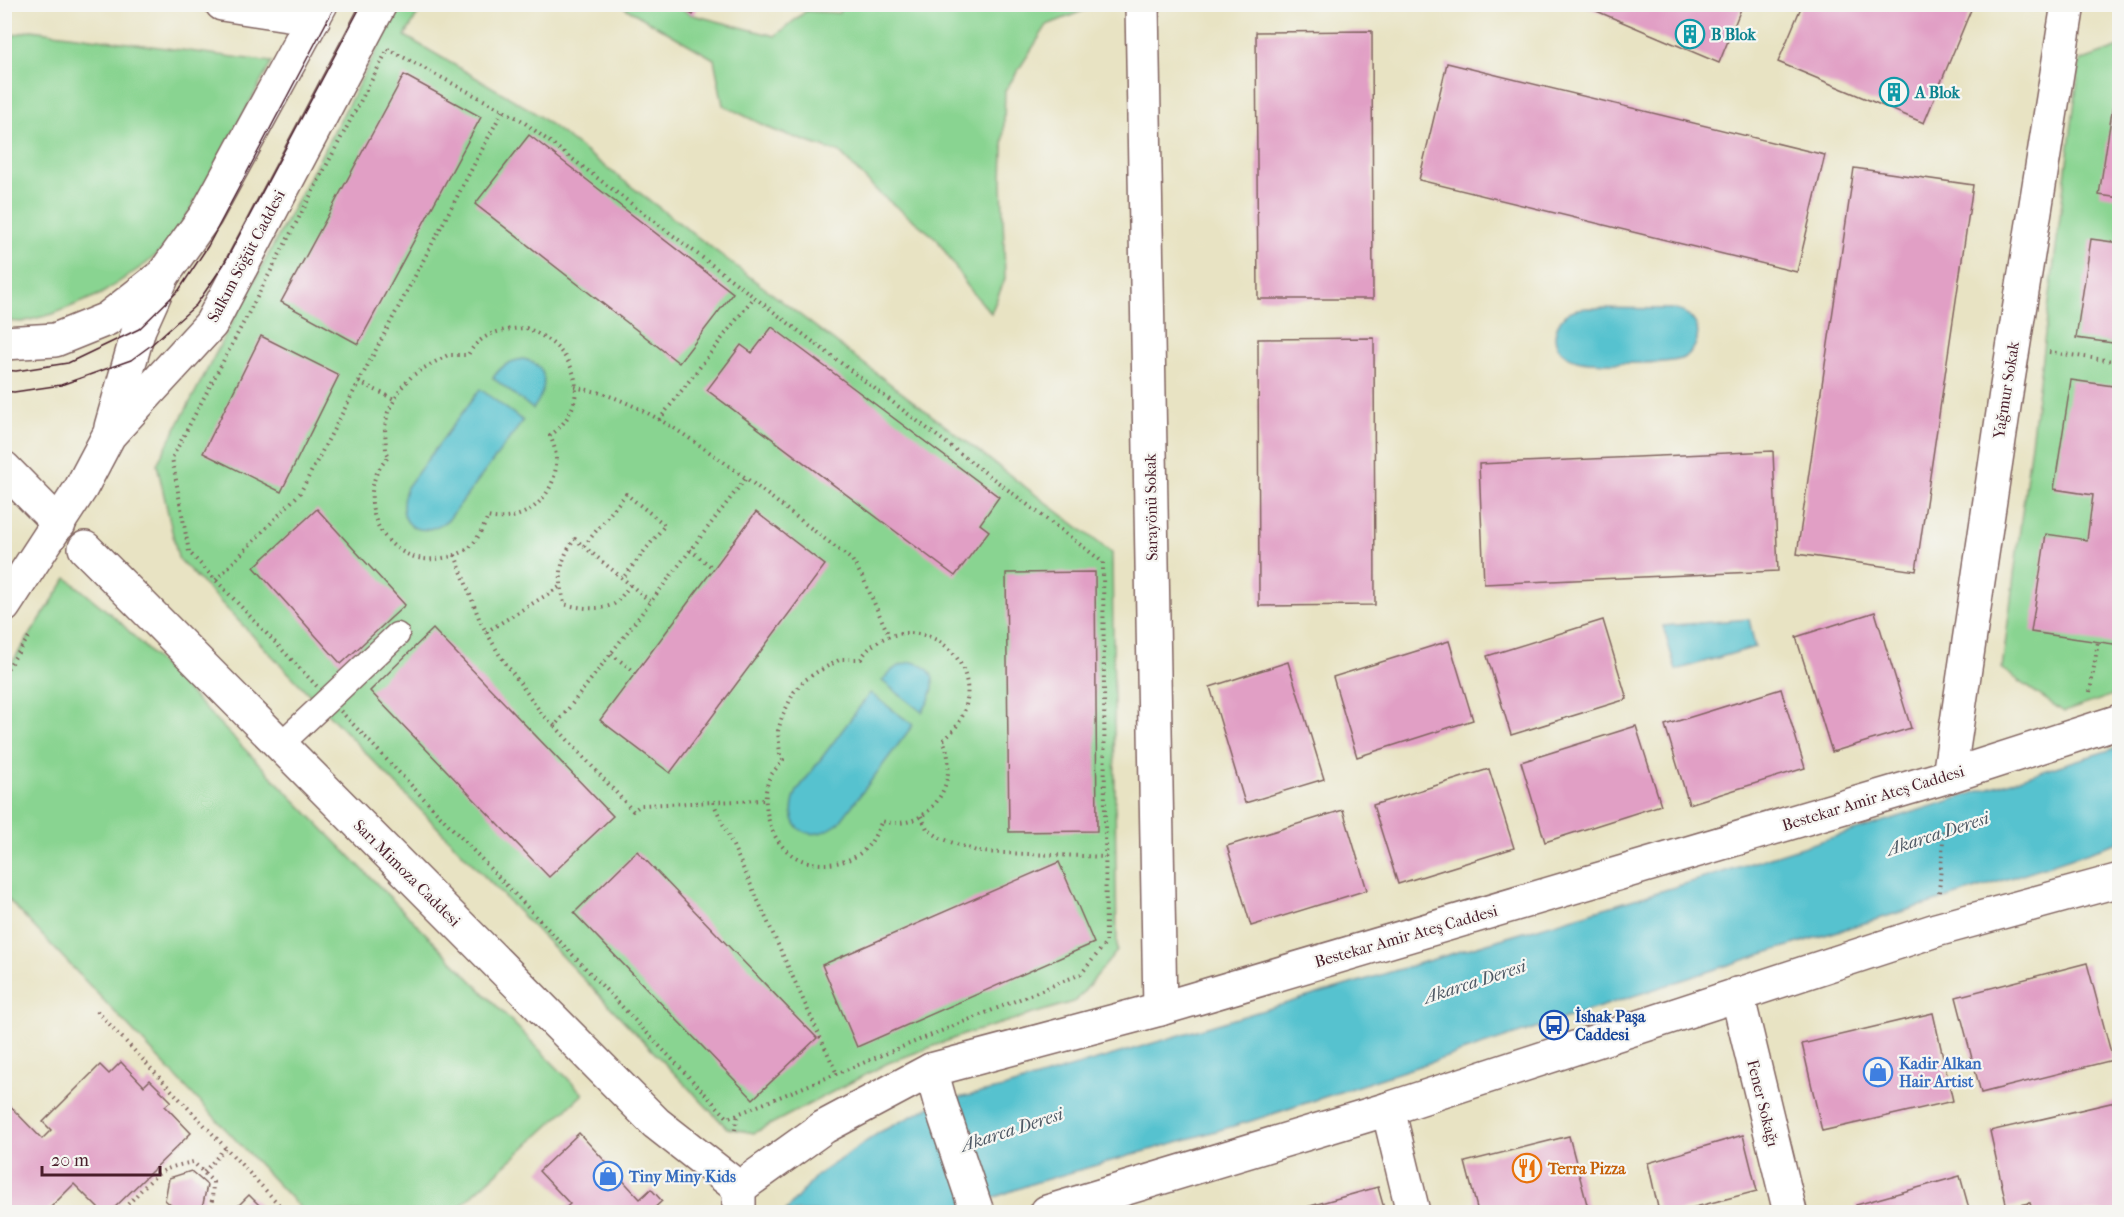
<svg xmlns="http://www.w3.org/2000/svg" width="2124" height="1217" font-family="'IM FELL French Canon',serif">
<rect width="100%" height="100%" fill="#f6f6f2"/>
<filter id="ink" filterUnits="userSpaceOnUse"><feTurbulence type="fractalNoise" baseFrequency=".0167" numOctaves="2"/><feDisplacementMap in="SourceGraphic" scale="12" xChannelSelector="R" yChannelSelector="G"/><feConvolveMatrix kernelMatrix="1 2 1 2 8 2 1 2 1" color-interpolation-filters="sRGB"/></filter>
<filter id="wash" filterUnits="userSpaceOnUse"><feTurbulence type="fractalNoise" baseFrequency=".008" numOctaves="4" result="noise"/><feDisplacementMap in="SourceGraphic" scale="24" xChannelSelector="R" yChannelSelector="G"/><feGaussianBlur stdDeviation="1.35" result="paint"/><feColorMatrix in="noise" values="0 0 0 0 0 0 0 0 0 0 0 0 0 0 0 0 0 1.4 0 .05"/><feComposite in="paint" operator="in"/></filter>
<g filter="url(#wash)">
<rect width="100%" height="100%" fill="#e8e3c3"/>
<g fill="#89d491" stroke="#6a7a5e" stroke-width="1.5">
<path d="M401,5h22l-18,31 126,74 581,443 5,398 -41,50 -110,33 -78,29 -134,70 -27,-5 -549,-570 -21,-94z"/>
<path d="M620,5h54l19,10 82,21 31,-25 33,2 3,-8h251l-3,3 -43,17 -42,66 -3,91 3,97 -14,34 -23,-26 -31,-48 -57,-45 -40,-41 -67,-23 -50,-25 -9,-46z"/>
<path d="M31,30l241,32 -98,177 -27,24 -46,31 -48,20 -31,8 -17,-1 -1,-274 10,-12z"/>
<path d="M2119,47v646l-55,19 -62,-43 78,-608z"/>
<path d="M67,578l52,43 464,473 -129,118h-150l-299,-316v-223z"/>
</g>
<g fill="#56c2cf" stroke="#50707d" stroke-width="1.5">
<path d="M1588,308l84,1c7,2 15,3 20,10 11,12 5,32 -9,39 -12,7 -91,6 -106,2 -7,-2 -15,-6 -19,-13 -8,-13 2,-33 16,-37 5,-2 10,-1 14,-2z"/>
<path d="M523,359c28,6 24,31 10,50l-40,-31c8,-12 16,-17 30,-19z"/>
<path d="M480,389l43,32 -74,98c-31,24 -56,4 -42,-32z"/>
<path d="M1749,619l6,28 -79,23 -13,-44z"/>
<path d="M912,662c29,6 24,30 10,50l-40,-31c9,-11 16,-17 30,-19z"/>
<path d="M870,693l43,32 -74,98c-31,24 -58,4 -42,-32z"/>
<path d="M2119,747v95l-142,47 -218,66 -508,166 -217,62 -81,29h-168l31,-36 64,-44 60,-30 63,-14 685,-205z"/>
</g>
<g id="blocks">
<g fill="#e19fc5">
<path d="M674,4h25l-6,11z"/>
<path d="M1580,4h163l-24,59z"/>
<path d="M1802,5h171l-49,118 -146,-61z"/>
<path d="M1372,31l1,268h-115l-2,-267z"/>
<path d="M1447,63l378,92 -28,117 -378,-92z"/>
<path d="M404,75l77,42 -123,227 -77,-42z"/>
<path d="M2116,86h4v112l-21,-3z"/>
<path d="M529,135l204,158 -54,70 -204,-159z"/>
<path d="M1854,168l119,17 -57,386 -119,-17z"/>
<path d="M2091,239l29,4v101l-44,-6z"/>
<path d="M772,327l227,170 -19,27 9,7 -34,45 -248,-186 34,-45 11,8z"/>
<path d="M261,336l78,39 -58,117 -78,-39z"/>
<path d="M1374,338l1,267 -116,1 -1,-267z"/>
<path d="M2071,380l49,7v258l-89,-13 15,-98 41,6 6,-45 -39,-6z"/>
<path d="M1773,451l5,120 -294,13 -5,-120z"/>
<path d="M317,509l88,96 -64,59 -87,-97z"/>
<path d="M756,512l69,53 -155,208 -70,-53z"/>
<path d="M1095,572l2,259 -88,1 -3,-259z"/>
<path d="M1875,612l36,116 -79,24 -36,-115z"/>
<path d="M1603,620l24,79 -116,36 -24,-79z"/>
<path d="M433,629l180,187 -64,61 -179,-186z"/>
<path d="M1449,641l24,79 -116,37 -24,-80z"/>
<path d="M1288,662l36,117 -79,24 -35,-116z"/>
<path d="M1781,689l24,79 -116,36 -24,-79z"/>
<path d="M1636,726l25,79 -116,37 -24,-80z"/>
<path d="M1489,769l25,79 -116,36 -25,-79z"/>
<path d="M1343,810l24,80 -116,36 -24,-80z"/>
<path d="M637,851l180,187 -64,61 -179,-186z"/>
<path d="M1059,862l35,81 -237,104 -35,-82z"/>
<path d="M2087,963l26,97 -132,33 -25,-96z"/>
<path d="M1933,1013l20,88 -131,30 -20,-87z"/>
<path d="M121,1062l23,24 6,-6 21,21 -6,5 26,27 -81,79h-8l-28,-28 -28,28h-42v-103l5,-4 33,34 9,-9 -8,-8 57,-57 9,9z"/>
<path d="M2115,1102l5,18v92h-87l-3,-9 -23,5 -17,-77z"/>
<path d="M579,1133l61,66 11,-10 11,12 -11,10 1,1h-91l9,-8 -31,-33z"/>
<path d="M1743,1135l14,56 -81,21h-17l-11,-49z"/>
<path d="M1569,1136l20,76h-111l-13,-50z"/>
<path d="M191,1171l16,14 -5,24 -23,3 -14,-12 4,-22z"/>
<path d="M1960,1176l10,36h-112l-2,-7z"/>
<path d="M1378,1187l7,25h-96z"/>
<path d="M249,1195l17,17h-34z"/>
</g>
</g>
</g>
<g filter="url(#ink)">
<use href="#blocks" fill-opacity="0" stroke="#816460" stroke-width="1.5"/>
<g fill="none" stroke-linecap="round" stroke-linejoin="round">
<g stroke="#816460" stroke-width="27">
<path id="service" d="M280,745l117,-110"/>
</g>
<g stroke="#816460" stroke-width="36">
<g id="minor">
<path d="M222,4l92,14"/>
<path d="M1142,4l18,1005"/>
<path d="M1949,776l58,-390 61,-382"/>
<path d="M1737,994l53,218"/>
<path d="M931,1070l229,-61 789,-233 171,-55"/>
<path d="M1388,1109l25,103"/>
<path d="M739,1188v24"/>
</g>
</g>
<g stroke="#816460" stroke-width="36">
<g id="primary">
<path d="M4,343l51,-3 52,-21 56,-44 43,-60 115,-211"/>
<path d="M111,427l28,-98 22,-49"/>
<path d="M4,468l55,56"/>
<path d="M85,548l571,575 83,65 85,-61 107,-57 9,32 37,110"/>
<path d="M4,606l77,-118 28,-53 102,-111 169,-320"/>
<path d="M1047,1212l341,-103 548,-179 184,-50"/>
</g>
</g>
<g stroke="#816460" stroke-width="4" stroke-dasharray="1.5 4.5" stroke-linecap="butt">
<path d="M2103,6l17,4"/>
<path d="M388,49l133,71 582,442 3,381 -25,31 -353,144 -539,-566 -17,-94z"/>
<path d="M526,328c50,19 70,72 24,108 21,42 -15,91 -62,81 -4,9 -9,20 -16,28 -8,8 -18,11 -29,13 -48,10 -84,-39 -67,-83 3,-7 8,-13 13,-19l-3,-5 -1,-24 3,-15 13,-24 11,-12 12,-8 24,-13h20c13,-23 35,-26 58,-27z"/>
<path d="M2049,352l71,10"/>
<path d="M359,382l35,17"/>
<path d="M575,387c10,3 22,4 32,8 51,18 95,52 139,83"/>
<path d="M659,420l95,-123"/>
<path d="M584,546l42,-52 39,31 -42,53"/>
<path d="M690,550l23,18"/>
<path d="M455,555l25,66 19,33 43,60 13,12 191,-248 106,82 11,18 26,58"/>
<path d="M216,580l84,-87 203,-383"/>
<path d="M630,585c-4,5 -10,15 -16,19 -14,7 -36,4 -50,0 -5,-27 -6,-43 11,-65l76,63"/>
<path d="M486,632l75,-46"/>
<path d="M905,633c60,-2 85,71 38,107 19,41 -14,94 -61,81 -5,10 -9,21 -17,28 -8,8 -18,12 -29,14 -37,6 -63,-15 -69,-51 -2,-11 -2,-22 2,-33 3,-7 9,-12 14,-19l-3,-5 -2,-24 4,-14 12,-25 11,-12 12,-8 24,-13h20c10,-17 26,-24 44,-26z"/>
<path d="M611,654l24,18"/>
<path d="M4,673l27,-39"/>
<path d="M2090,692l8,-50"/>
<path d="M555,726l78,85 8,-6 124,-5"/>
<path d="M713,802l124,272"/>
<path d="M921,816l6,13 13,9 39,14 127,5"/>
<path d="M1939,892l6,-77"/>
<path d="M97,1011l189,201"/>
<path d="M735,1130l3,-16"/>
<path d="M204,1172l21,-24"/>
<path d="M119,1212c16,-12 28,-33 46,-42 8,-4 19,-6 28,-8l20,20 -1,18 -3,12"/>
</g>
<use href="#service" stroke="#fff" stroke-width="24"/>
<use href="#minor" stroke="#fff" stroke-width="33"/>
<use href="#primary" stroke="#fff" stroke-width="33"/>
<g stroke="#4a1f2b" stroke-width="1.5">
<path d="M4,370l12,1 52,-8 71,-34 40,-39 29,-44 128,-242"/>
<path d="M4,391l10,1 47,-7 70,-25 19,-14 46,-41 28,-41 138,-260"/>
</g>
</g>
</g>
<defs>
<g id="building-ring" transform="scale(1.5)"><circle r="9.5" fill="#f6f6f2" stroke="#0f9aa8" stroke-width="1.5"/><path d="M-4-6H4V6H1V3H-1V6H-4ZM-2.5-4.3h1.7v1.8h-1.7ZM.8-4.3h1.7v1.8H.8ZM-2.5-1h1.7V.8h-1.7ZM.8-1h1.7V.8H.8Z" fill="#0f9aa8"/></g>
<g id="bus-ring" transform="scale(1.5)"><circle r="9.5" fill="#f6f6f2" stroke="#1a4fb4" stroke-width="1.5"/><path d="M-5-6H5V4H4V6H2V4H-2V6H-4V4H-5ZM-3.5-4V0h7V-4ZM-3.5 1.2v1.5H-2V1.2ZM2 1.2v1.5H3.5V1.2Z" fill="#1a4fb4"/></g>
<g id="shop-ring" transform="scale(1.5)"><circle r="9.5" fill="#f6f6f2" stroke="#3f7fe0" stroke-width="1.5"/><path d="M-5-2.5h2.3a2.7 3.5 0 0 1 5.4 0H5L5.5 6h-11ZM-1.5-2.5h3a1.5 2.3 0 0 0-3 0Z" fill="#3f7fe0"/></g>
<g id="restaurant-ring" transform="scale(1.5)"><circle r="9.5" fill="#f6f6f2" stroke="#e8710a" stroke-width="1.5"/><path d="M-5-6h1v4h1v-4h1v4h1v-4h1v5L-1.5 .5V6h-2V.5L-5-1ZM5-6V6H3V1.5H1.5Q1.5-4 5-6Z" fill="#e8710a"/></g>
</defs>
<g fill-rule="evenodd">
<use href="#building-ring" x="1690" y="34"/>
<use href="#building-ring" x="1894" y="92"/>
<use href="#bus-ring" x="1554" y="1025"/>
<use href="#shop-ring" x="1878" y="1072"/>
<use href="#restaurant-ring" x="1527" y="1168"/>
<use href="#shop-ring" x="608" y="1176"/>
</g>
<g text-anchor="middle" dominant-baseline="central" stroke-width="4.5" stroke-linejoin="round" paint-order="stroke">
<g font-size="16" font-weight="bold" fill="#0d838f" stroke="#f6f6f2" text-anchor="start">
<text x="1711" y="34">B Blok</text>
<text x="1915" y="92">A Blok</text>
</g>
<g font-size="16" fill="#4a1f2b" stroke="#f6f6f2">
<text transform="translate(246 256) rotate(-62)">Salkım Söğüt Caddesi</text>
<text transform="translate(2006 390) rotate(-81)">Yağmur Sokak</text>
<text transform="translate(1151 507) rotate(-91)">Sarayönü Sokak</text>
<text transform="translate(1873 798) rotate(-17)">Bestekar Amir Ateş Caddesi</text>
<text transform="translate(407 873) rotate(45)">Sarı Mimoza Caddesi</text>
<text transform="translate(1406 936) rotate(-16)">Bestekar Amir Ateş Caddesi</text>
<text transform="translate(1763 1103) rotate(76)">Fener Sokağı</text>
</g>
<g font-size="16" font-weight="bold" fill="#164399" stroke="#f6f6f2" text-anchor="start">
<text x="1575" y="1016">İshak Paşa<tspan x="1575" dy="18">Caddesi</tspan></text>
</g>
<g font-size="16" font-weight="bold" fill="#366cbe" stroke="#f6f6f2" text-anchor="start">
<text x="1899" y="1063">Kadir Alkan<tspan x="1899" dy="18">Hair Artist</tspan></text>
<text x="629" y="1176">Tiny Miny Kids</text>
</g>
<g font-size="16" font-weight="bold" fill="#c56008" stroke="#f6f6f2" text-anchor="start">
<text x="1548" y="1168">Terra Pizza</text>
</g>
<g font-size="18" font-style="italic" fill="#4e5864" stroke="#f6f6f2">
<text transform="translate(1938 834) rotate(-18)">Akarca Deresi</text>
<text transform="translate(1475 982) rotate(-18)">Akarca Deresi</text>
<text transform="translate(1012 1130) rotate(-18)">Akarca Deresi</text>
</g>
</g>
<rect width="2124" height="1217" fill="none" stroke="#f6f6f2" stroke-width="24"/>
<path d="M42 1166v9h118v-9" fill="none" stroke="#4a1f2b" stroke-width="3"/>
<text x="51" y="1166" font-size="18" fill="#4a1f2b" stroke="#f6f6f2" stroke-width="4.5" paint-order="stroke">20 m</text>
</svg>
